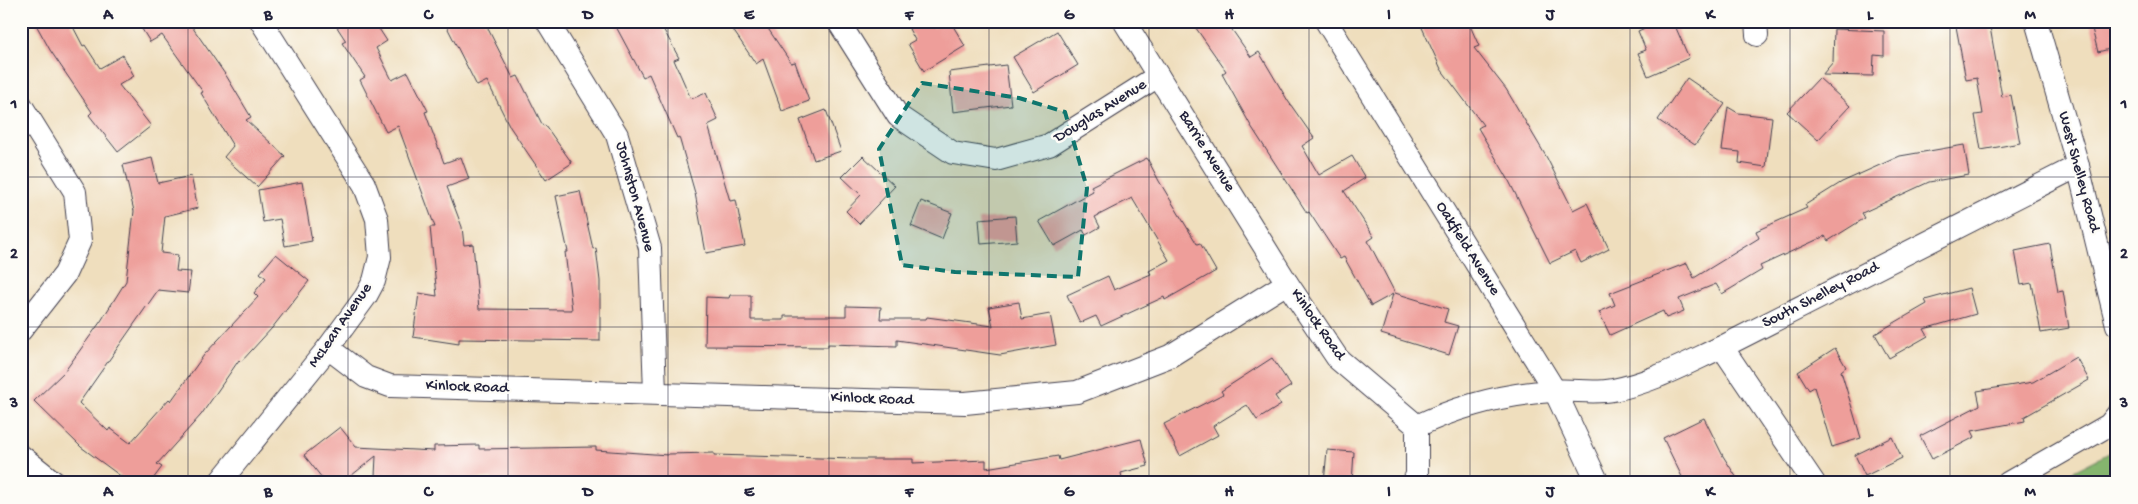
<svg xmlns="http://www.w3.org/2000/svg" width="2138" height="504" font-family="'Gochi Hand',sans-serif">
<rect width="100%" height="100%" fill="#fdfcf7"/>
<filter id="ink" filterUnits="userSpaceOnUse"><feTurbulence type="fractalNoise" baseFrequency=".02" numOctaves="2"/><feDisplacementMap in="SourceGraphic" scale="10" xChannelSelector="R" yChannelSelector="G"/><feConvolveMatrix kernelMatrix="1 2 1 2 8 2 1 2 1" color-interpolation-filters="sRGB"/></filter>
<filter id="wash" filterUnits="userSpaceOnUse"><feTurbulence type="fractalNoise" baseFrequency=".0096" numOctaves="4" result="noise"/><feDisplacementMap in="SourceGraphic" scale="20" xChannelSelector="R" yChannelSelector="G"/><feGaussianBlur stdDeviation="1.12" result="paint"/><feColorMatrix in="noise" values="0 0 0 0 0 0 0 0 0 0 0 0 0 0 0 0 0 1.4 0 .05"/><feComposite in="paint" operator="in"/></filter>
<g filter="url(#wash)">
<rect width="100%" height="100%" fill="#efdebd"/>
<path fill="#85b56e" stroke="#546c54" d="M2117,449v34h-67z"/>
<g id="blocks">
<g fill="#ee9e9a">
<path d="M34,21h36l13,25 2,-1 15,23 23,-13 11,21 -15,9 32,41 -33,26 -29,-37 3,-3 -42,-62z"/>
<path d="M137,21h51l39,56 24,40 -5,3 39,36 -28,31 -33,-30 9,-11 -32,-53 2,-1 -41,-57 -12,7z"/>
<path d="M333,21h41l13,20 -11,7 16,32 16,-8 20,39 -3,1 19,51 17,-6 8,22 -22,8 15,40 2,18 9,-1 6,65 93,1 -7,-58h3l-12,-56 24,-5 13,58 3,-1 4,33v60l-141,-2v5l-46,-7 6,-44 18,3 -7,-69h5l-37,-101 -12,6 -26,-52 5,-3 -23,-34 4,-2z"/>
<path d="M444,21h40l29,57 5,-2 25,50 2,-1 27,38 -26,17 -36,-53 -23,-46 -10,5z"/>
<path d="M613,21h46l20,37 -5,2 17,39 15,-6 12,27 -10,5 22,76 6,-1 9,46 -39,7 -11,-60 -16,-56 -2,1 -28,-64 -6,3z"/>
<path d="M740,21h23l28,42 4,-1 14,39 -27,10 -19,-52 -7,5 -25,-37z"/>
<path d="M922,21h7l5,7 12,-7h4l15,25 -41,25 -16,-27 7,-4 -6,-11z"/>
<path d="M1191,21h35l25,36 8,-5 29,49 26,37 -12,8 17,29 33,-19 13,22 -21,13 30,46 -6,4 27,52 53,16 -4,13 14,4 -9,29 -68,-21 12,-40 -22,12 -27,-49 -4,2 -31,-47 -2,1 -56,-87 -29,-52 4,-3z"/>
<path d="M1419,21h49l11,25 -5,2 32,41 41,69 26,52 14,-7 22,46 -28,14 -6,-12 -25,12 -43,-86 -29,-49 5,-3 -42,-56z"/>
<path d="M1661,21h12l16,37 -41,18 -10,-23 8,-3 -8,-19z"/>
<path d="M1955,21h34l13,76 9,-2 9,48 -39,7 -6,-35 8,-1 -6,-36 -11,2z"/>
<path d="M2090,21h27v26l-19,5z"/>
<path d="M1834,29l50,2v25l-10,-1 -1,21 -51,-1 11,-13z"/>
<path d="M1057,31l21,34 -44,27 -21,-35z"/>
<path d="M1006,65l5,40 -58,7 -4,-40z"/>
<path d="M1687,78l38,26 -30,41 -37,-25z"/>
<path d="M1819,78l31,28 -32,34 -31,-28z"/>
<path d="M1728,107l10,6 34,4 -6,50 -27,-4 1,-11 -18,-2z"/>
<path d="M826,110l15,41 -27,9 -14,-40z"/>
<path d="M1964,145l5,30 -40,7 -67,31 3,5 -37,23 -3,-5 -65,30 2,4 -40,24 -6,-10 -37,15 5,12 -18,7 -3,-7 -53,24 -11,-23 16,-7 -5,-12 77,-30 7,15 65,-40 -3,-7 51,-23 -2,-3 37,-23 58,-26z"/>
<path d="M863,156l32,30 -36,38 -13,-13 15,-16 -19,-18z"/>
<path d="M152,158l6,25 33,-7 7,32 -33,8 -4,37 17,2 -2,16 15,1 -3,21 -30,-3 -79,113 29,28 2,-3 20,15 39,-44 2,2 33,-46 54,-58 -4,-4 12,-15 -6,-5 16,-19 33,27 -37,47 -31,34 -2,-2 -38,55 -44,49 5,3 -12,16h-20l-49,-36 -47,-46 31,-30 36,-50 25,-40 8,-70 -11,-46z"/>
<path d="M1147,158l12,23 38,63 3,-1 16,28 -51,29 -1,-3 -63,29 -5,-10 -16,7 -13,-28 41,-19 6,14 37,-16 -2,-3 20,-11 -37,-62 -37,19 5,10 -14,8 -3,-5 -29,16 -15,-25 54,-30 -2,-5z"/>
<path d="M302,182l10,59 -27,5 -5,-27 -17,3 -5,-32z"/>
<path d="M921,201l31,12 -10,26 -31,-13z"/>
<path d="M1015,216l2,25 -36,3 -2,-25z"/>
<path d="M2050,244l8,48 5,-1 6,37 -28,5 -9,-50 -11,2 -6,-34z"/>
<path d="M1969,288l7,26 -52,15 4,7 -39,22 -14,-24 52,-30 -2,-4z"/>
<path d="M730,295h21v25h33v-4h62v-10l35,1 -1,12h46l1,-2 66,9 -4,-19 30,-5 3,17 28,-5 6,31 -56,10 -103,-15v6l-69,-2v3l-123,-1 1,-49 23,1z"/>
<path d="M1835,348l11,19 -5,4 20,67 -29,9 -18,-60 -5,3 -11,-18z"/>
<path d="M2076,357l13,23 -65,37 1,4 -53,10 3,6 -43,22 -12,-23 60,-31 -3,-14 56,-9z"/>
<path d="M1272,358l19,28 -16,10 6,9 -24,15 -10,-15 -34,21 5,9 -38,21 -16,-32 59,-30 -2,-3z"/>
<path d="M1704,418l19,38 17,27h-55l-22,-45z"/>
<path d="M340,427l16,20 78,4v-5l45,-1v4l117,-2v3l72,5v-1l46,-1v2l141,4h58v4l73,-3v8l72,-12 1,4 82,-21 7,27 -27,7 2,10h-324v-2l-38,-1v3h-269v-5l-52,1 -65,-3 1,-20 -34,27h-16l-22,-28z"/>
<path d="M1892,437l10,21 -37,18 -10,-21z"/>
<path d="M1327,450l27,2 -2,31h-28z"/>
</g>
</g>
</g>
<g filter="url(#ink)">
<use href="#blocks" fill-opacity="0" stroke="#413e4e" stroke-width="1"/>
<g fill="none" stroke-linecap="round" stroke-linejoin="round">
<g stroke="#413e4e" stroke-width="24">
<g id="minor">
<path d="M547,21l70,114 33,113 5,145"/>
<path d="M838,21l60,95 55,37 43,7 53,-15 109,-69"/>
<path d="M1124,21l163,262 51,76 79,67c42,-20 88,-32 135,-35 20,-2 41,3 61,-1 38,-7 74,-27 109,-43l356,-181"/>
<path d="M1326,21l229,370 43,92"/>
<path d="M1756,21l1,14"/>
<path d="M2036,21l42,145 39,159"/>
<path d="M21,105l54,87 5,49 -15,33 -44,56"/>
<path d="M1722,347l92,136"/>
<path d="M328,348l38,29 24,9 575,17 112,-11 93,-36 117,-73"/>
<path d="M21,456l34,27"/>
<path d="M219,483l109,-135 38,-52 8,-15 6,-24 -3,-38 -13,-35 -103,-163"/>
<path d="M1413,483l4,-8v-49"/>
<path d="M2008,483l101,-58 8,-10"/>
</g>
</g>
<use href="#minor" stroke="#fff" stroke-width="22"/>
</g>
</g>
<path fill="#0f766e" fill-opacity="0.2" stroke="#0f766e" stroke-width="4" stroke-dasharray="10 6" stroke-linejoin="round" d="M922,83l97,15 46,14 22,76 -9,89 -123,-5 -53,-7 -23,-116z"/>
<path fill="none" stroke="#22223b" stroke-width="1" stroke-opacity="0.55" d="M188,21v462M348,21v462M508,21v462M668,21v462M829,21v462M989,21v462M1149,21v462M1309,21v462M1470,21v462M1630,21v462M1790,21v462M1950,21v462M21,177h2096M21,327h2096"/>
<g text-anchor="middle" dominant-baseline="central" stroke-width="5" stroke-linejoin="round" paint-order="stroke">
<g font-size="16" fill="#22223b" stroke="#fdfcf7">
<text transform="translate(1101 112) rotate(-32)">Douglas Avenue</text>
<text transform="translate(1206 152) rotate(58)">Barrie Avenue</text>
<text transform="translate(2078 172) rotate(75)">West Shelley Road</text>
<text transform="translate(634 197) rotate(75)">Johnston Avenue</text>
<text transform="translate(1467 249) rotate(58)">Oakfield Avenue</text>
<text transform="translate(1821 296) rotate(-27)">South Shelley Road</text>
<text transform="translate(1317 325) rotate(55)">Kinlock Road</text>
<text transform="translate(341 326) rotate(-55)">McLean Avenue</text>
<text transform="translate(467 388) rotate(2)">Kinlock Road</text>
<text transform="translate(872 400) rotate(2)">Kinlock Road</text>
</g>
</g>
<rect width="2138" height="504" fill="none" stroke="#fdfcf7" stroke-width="55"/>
<rect x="28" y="28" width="2082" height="448" fill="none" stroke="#22223b" stroke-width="2"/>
<g font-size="16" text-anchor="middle" font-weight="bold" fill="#22223b">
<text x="108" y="19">A</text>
<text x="268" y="19">B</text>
<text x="428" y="19">C</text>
<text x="588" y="19">D</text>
<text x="749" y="19">E</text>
<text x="909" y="19">F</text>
<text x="1069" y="19">G</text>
<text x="1229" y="19">H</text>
<text x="1389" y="19">I</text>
<text x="1550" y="19">J</text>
<text x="1710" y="19">K</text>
<text x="1870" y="19">L</text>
<text x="2030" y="19">M</text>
<text x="14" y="108">1</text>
<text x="2124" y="108">1</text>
<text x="14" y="258">2</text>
<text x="2124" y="258">2</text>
<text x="14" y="407">3</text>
<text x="2124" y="407">3</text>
<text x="108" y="496">A</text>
<text x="268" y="496">B</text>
<text x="428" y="496">C</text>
<text x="588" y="496">D</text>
<text x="749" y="496">E</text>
<text x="909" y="496">F</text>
<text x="1069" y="496">G</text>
<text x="1229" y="496">H</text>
<text x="1389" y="496">I</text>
<text x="1550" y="496">J</text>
<text x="1710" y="496">K</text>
<text x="1870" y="496">L</text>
<text x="2030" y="496">M</text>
</g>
</svg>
